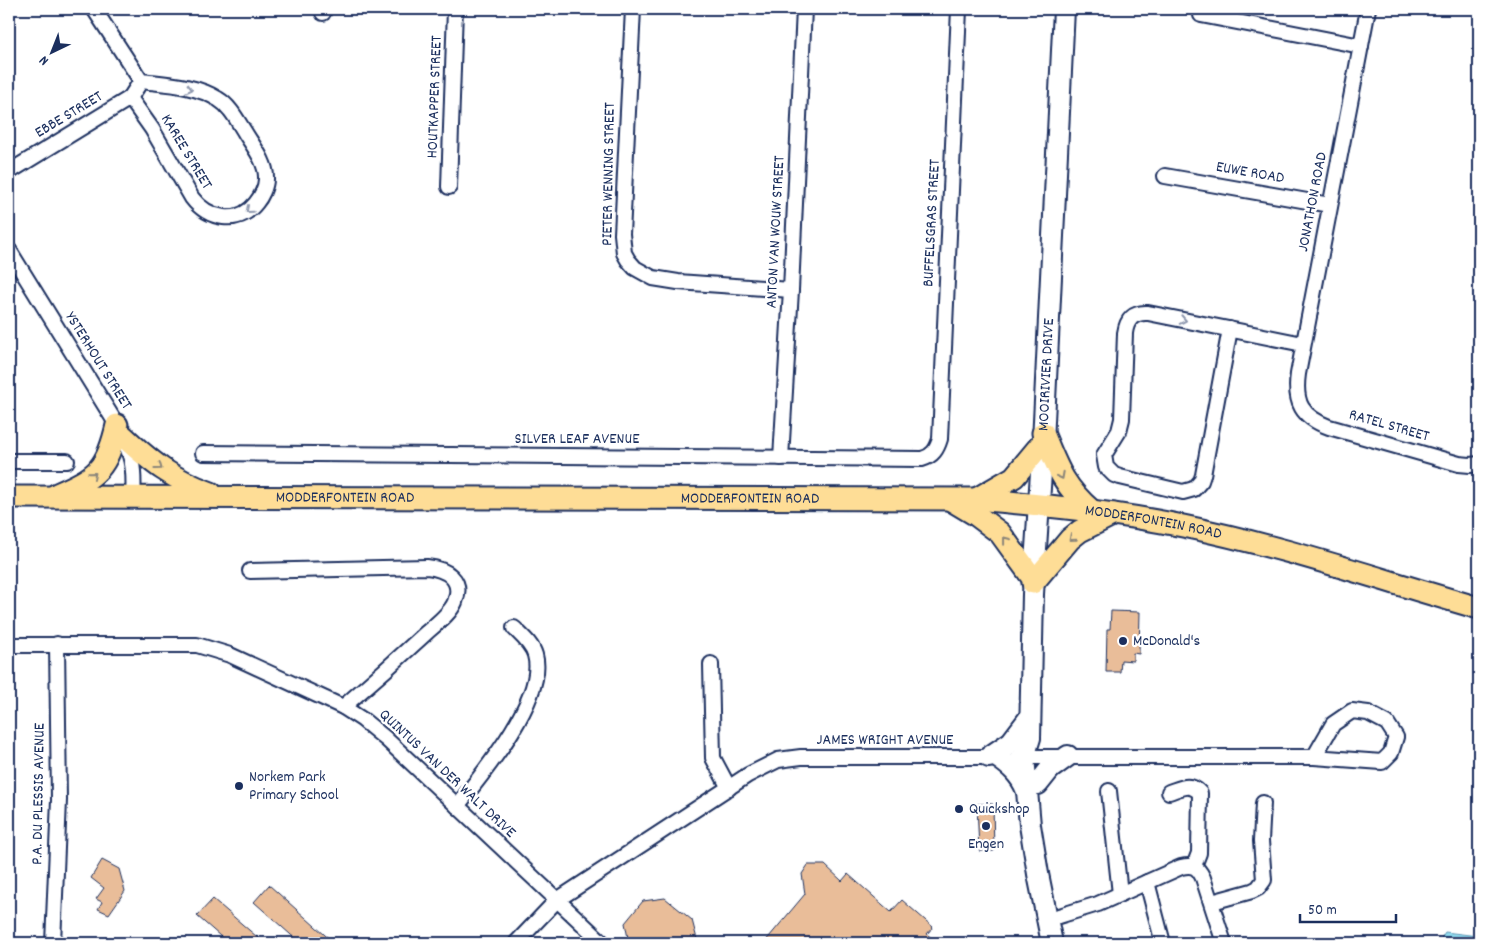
<svg xmlns="http://www.w3.org/2000/svg" width="1488" height="952" font-family="Dekko,sans-serif">
<rect width="100%" height="100%" fill="#fff"/>
<filter id="ink" filterUnits="userSpaceOnUse"><feTurbulence type="fractalNoise" baseFrequency=".02" numOctaves="2"/><feDisplacementMap in="SourceGraphic" scale="10" xChannelSelector="R" yChannelSelector="G"/><feConvolveMatrix kernelMatrix="1 2 1 2 8 2 1 2 1" color-interpolation-filters="sRGB"/></filter>
<g filter="url(#ink)">
<path fill="#8edaee" stroke="#6096b4" d="M1445,932l33,4 1,-2v9h-41z"/>
<g fill="#e9bd99" stroke="#1b2f5e">
<path d="M1111,611l29,1 -1,42 -6,-1v8l-12,-1 -1,12h-14l1,-43h3z"/>
<path d="M977,804h16l1,47h-15z"/>
<path d="M102,860l17,9 6,22 -16,23 -11,-5 4,-7 -6,-3 8,-11 -13,-10z"/>
<path d="M808,865h17l17,16 6,-7 43,38 11,-12 31,27 -6,7 10,9h-173l41,-49 -3,-20z"/>
<path d="M269,885l65,58h-34l-46,-41z"/>
<path d="M665,898l27,22 6,23h-64l-6,-5 -3,-15 18,-22z"/>
<path d="M213,899l51,44h-36l-31,-27z"/>
</g>
<g fill="none" stroke-linecap="round" stroke-linejoin="round">
<g stroke="#1b2f5e" stroke-width="18">
<g id="street">
<path d="M94,9l47,72c25,3 55,4 77,18 12,7 19,21 26,32 8,14 23,31 22,48 0,8 -5,18 -10,24 -18,23 -48,16 -64,-5l-40,-69 -22,-31"/>
<path d="M633,9l-11,225 2,19 4,7 7,8 18,10 25,4 113,8"/>
<path d="M1368,9l-70,365c-4,29 4,43 31,53l130,37 11,1 9,-1"/>
<path d="M323,13v-4"/>
<path d="M1201,15l160,31"/>
<path d="M9,172l121,-74 11,-17"/>
<path d="M1165,176l165,29"/>
<path d="M449,187l6,-178"/>
<path d="M9,250l108,175c15,29 18,41 16,73"/>
<path d="M1230,329l-27,146 -2,6 -7,8 -11,3 -63,-15 -6,-2 -8,-8 -2,-12 15,-24 3,-12 3,-86c2,-14 9,-21 23,-20l155,31"/>
<path d="M203,453l719,6c11,-3 15,-10 18,-20l19,-430"/>
<path d="M781,458l10,-168 13,-281"/>
<path d="M9,461h58"/>
<path d="M250,571l177,-4c19,2 37,12 28,35 -5,12 -19,22 -29,31 -27,25 -55,50 -83,74"/>
<path d="M9,645h188l33,10 113,52 20,13 23,19 217,204"/>
<path d="M711,664l2,94 16,30"/>
<path d="M1018,757h296l68,5 9,-9 5,-16 -9,-14 -19,-10 -16,-2 -19,13 -19,33"/>
<path d="M1109,791l11,103"/>
<path d="M1169,792c12,-4 21,-10 31,1l-1,60 -5,13"/>
<path d="M457,806c25,-31 90,-109 78,-151 -3,-11 -13,-19 -21,-27"/>
<path d="M1147,882l16,61"/>
<path d="M1212,902l40,-11 6,-3 6,-8 -3,-39 2,-38"/>
<path d="M1059,916l39,-12 83,-37c12,-3 17,0 22,11l21,65"/>
<path d="M53,943l6,-143 -2,-156"/>
<path d="M516,943l41,-43 191,-125 30,-15 23,-3h195"/>
</g>
</g>
<g stroke="#1b2f5e" stroke-width="24">
<g id="secondary">
<path d="M989,757l22,-15 19,-25"/>
<path d="M997,757c13,9 23,17 29,32"/>
<path d="M1038,784l12,-15 18,-13"/>
<path id="s1" d="M1052,943l-14,-69 -8,-49 -6,-68 6,-19 3,-144 10,-152 21,-433"/>
</g>
</g>
<g stroke="#1b2f5e" stroke-width="25">
<g id="primary">
<path d="M1043,433c14,34 20,53 49,78"/>
<path d="M122,435c30,28 50,44 89,58"/>
<path d="M57,494c40,-17 50,-25 60,-69"/>
<path id="s2" d="M9,497l967,2c69,6 138,13 207,27 99,20 198,54 296,82"/>
<path d="M976,499l38,-22 29,-35"/>
<path d="M951,500l25,15 24,18 34,47"/>
<path d="M1033,583l37,-44 10,-8 34,-17"/>
</g>
</g>
<use href="#street" stroke="#fff" stroke-width="14"/>
<use href="#secondary" stroke="#fff" stroke-width="20"/>
<use href="#primary" stroke="#fedd96" stroke-width="21"/>
</g>
<defs><path id="oneway-chevron" d="M-2-3.5L2.5 0L-2 3.5" fill="none" stroke-width="1.6" stroke-linecap="round" stroke-linejoin="round" transform="scale(1.25)"/></defs>
<g stroke="#8d97ae">
<use href="#oneway-chevron" transform="translate(189 89) rotate(13)"/>
<use href="#oneway-chevron" transform="translate(249 210) rotate(139)"/>
<use href="#oneway-chevron" transform="translate(1183 320) rotate(11)"/>
</g>
<g stroke="#8c867a">
<use href="#oneway-chevron" transform="translate(159 467) rotate(36)"/>
<use href="#oneway-chevron" transform="translate(93 475) rotate(-40)"/>
<use href="#oneway-chevron" transform="translate(1061 476) rotate(62)"/>
<use href="#oneway-chevron" transform="translate(1072 538) rotate(139)"/>
<use href="#oneway-chevron" transform="translate(1006 540) rotate(-128)"/>
</g>
</g>
<g fill="#1b2f5e" stroke="#fff" stroke-width="2">
<circle cx="1123" cy="641" r="5"/>
<circle cx="239" cy="786" r="5"/>
<circle cx="959" cy="809" r="5"/>
<circle cx="986" cy="826" r="5"/>
</g>
<g text-anchor="middle" dominant-baseline="central" stroke-width="4.5" stroke-linejoin="round" paint-order="stroke">
<g font-size="16" fill="#1b2f5e" stroke="#fff">
<text transform="translate(435 97) rotate(-88)">HOUTKAPPER STREET</text>
<text transform="translate(69 115) rotate(-31)">EBBE STREET</text>
<text transform="translate(186 152) rotate(59)">KAREE STREET</text>
<text transform="translate(1250 173) rotate(10)">EUWE ROAD</text>
<text transform="translate(609 174) rotate(-89)">PIETER WENNING STREET</text>
<text transform="translate(1313 202) rotate(-79)">JONATHON ROAD</text>
<text transform="translate(932 223) rotate(-87)">BUFFELSGRAS STREET</text>
<text transform="translate(776 232) rotate(-87)">ANTON VAN WOUW STREET</text>
<text transform="translate(98 361) rotate(58)">YSTERHOUT STREET</text>
<text stroke="none"><textPath href="#s1" startOffset="572">MOOIRIVIER DRIVE</textPath></text>
<text transform="translate(1389 426) rotate(16)">RATEL STREET</text>
<text x="577" y="439">SILVER LEAF AVENUE</text>
<text stroke="none"><textPath href="#s2" startOffset="336">MODDERFONTEIN ROAD</textPath></text>
<text stroke="none"><textPath href="#s2" startOffset="741">MODDERFONTEIN ROAD</textPath></text>
<text stroke="none"><textPath href="#s2" startOffset="1146">MODDERFONTEIN ROAD</textPath></text>
<text x="885" y="740">JAMES WRIGHT AVENUE</text>
<text transform="translate(447 774) rotate(43)">QUINTUS VAN DER WALT DRIVE</text>
<text transform="translate(39 794) rotate(-89)">P.A. DU PLESSIS AVENUE</text>
</g>
<g font-size="16" fill="#1b2f5e" stroke="#fff" text-anchor="start">
<text x="1133" y="641">McDonald's</text>
<text x="249" y="777">Norkem Park<tspan x="249" dy="18">Primary School</tspan></text>
<text x="969" y="809">Quickshop</text>
<text x="986" y="844" text-anchor="middle">Engen</text>
</g>
</g>
<rect width="1488" height="952" fill="none" stroke="#fff" stroke-width="30"/>
<rect x="15" y="15" width="1458" height="922" fill="none" stroke="#1b2f5e" stroke-width="2" filter="url(#ink)"/>
<g transform="translate(52 52) rotate(223)" stroke="#ffffff" stroke-width="4" paint-order="stroke">
<path d="M0-4L9 19L0 12L-9 19Z" fill="#1b2f5e"/>
<text y="-8" font-size="14" font-weight="bold" text-anchor="middle" fill="#1b2f5e">N</text>
</g>
<path d="M1300 914v8h96v-8" fill="none" stroke="#1b2f5e" stroke-width="2.5"/>
<text x="1308" y="914" font-size="15" fill="#1b2f5e" stroke="#ffffff" stroke-width="4" paint-order="stroke">50 m</text>
</svg>
